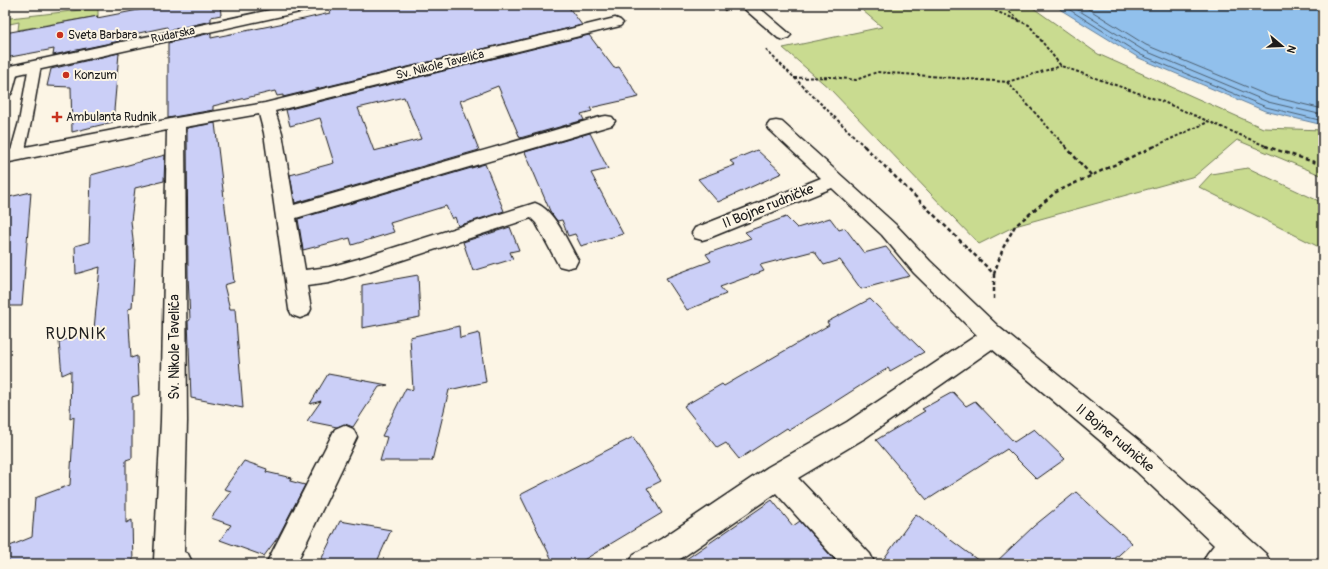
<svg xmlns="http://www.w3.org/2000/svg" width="1328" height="569" font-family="Pangolin,sans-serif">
<rect width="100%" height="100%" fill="#fcf5e5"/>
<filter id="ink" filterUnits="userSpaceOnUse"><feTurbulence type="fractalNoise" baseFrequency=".025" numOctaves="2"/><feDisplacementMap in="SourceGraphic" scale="8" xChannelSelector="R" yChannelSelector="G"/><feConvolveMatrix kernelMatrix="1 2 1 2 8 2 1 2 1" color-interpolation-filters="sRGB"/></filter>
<g filter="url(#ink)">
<g fill="#c9db90" stroke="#727c56">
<path d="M856,5h173l69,49 165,74 60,2v46l-86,-36 -42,36 -180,50 -36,18 -149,-155 -47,-41 99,-21z"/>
<path d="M98,8v8l-80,14 1,-8 -14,3v-6l5,-1z"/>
<path d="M1248,168l75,35v46l-124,-62 12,-13z"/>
</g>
<path fill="#91c0ec" stroke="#627e99" d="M1056,5h267v120l-58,-14 -126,-53 -78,-48z"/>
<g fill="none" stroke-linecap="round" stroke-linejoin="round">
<g stroke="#4b5e6f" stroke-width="1">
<path d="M1062,5l79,50 125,52 57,14"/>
<path d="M1070,5l73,45 125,52 55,13"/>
<path d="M1082,5l64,40 123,51 54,13"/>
</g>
</g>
<g fill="#cbcff7" stroke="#1c1c1c" fill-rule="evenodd">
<path d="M164,5h56l1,10 -10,2v4l-44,10v-4l-47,10v4l-67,14 1,-6 -49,9v-25l93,-17 -1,2z"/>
<path d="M348,5h219l15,20 -299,72v-2l-6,1 -2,-5 -62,15v4l-45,8v-75l43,-10v5l93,-19 26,-6 -1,-4z"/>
<path d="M589,35l25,33 5,-1 20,30 -49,11 2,3 -11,3 3,6 -64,18 -22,-52 -38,15 19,49 -184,53 -5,-28 44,-12 -14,-45 -30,8 -4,-16zM404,97l17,42 -47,12 -16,-43z"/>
<path d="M119,53l-6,69 -41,10 -1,-45 -24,-1 4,-17z"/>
<path d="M215,123l19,159 -10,3 6,24h5l8,99 -52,-10 -3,-77 2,-1 -2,-45 -1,-147z"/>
<path d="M590,133l18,36 -17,4 32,61 -42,12 -6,-12 -7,2 -6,-16 -5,1 -7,-10 -25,-59z"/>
<path d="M757,150l25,23 -64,29 -20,-23 37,-14 -5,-4z"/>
<path d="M165,155l-1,26 -29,7 -4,33 4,38 -3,49 -4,1 3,49 6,-2 2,39 -7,2v61l-6,2v63l6,-3 1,44h-128v-16l27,-11 3,-39 35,-13 4,-68 -4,2 1,-48 -9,4 -3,-33 35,-13 6,-62 -24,7 -1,-28 14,-4 2,-67z"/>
<path d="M485,164l19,47 -46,15 -3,-9 -3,2 -6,-13 -56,17 4,9 -42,13 -2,-7 -47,12 -5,-31z"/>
<path d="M31,192l-9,114h-17v-108z"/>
<path d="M786,217l11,11 33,-10 9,12 6,-2 19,25 22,-6 24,29 -49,13 -21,-29 -16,5 -10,-14 -54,14 4,6 -44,16 6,7 -39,16 -21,-32 45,-17 -5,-7 45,-16 -6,-6z"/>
<path d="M510,227l9,23 -9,2 3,7 -40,12 -10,-29z"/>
<path d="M418,275l2,42 -58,11v-43z"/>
<path d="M870,299l54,53 -34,19 -2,-3 -69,44 -30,18 -2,-2 -48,31 -13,-16 -9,5 -33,-42 38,-22 2,2 105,-61 -2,-3z"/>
<path d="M459,326l1,12 19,-5 7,49 -37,8 -17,71h-52l7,-24 -5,-1 24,-48 7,2 -3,-53z"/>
<path d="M328,374l60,11 -9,2 -26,40 -8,-3 -8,3 -30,-6 14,-20 -11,3z"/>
<path d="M953,392l13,14 9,-5 39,41 20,-13 31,30 -28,20 -30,-30 -80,51 -51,-60 49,-29 -3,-2z"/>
<path d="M633,437l28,44 -14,7 15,25 -85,51h-23l-34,-69z"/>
<path d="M244,461l23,8 -1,3 26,6 -2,3 15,4 -27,52 -14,19 -44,-16 11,-15 -20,-7 20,-27 -7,-2z"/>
<path d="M1076,492l56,51 -23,21h-115l40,-38z"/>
<path d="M772,500l21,26 7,-5 38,43h-159z"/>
<path d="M916,514l67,50h-103z"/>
<path d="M340,521l51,9 -15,34h-57z"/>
</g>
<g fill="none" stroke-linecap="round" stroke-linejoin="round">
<g stroke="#1c1c1c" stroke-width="3">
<path id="service" d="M35,61l4,2 2,2 -10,57 -7,32 -2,3 -5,1 -5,-1 -2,-3 9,-32 10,-57 2,-2z"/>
</g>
<g stroke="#1c1c1c" stroke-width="3">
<g id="minor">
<path d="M293,5h27l-2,3 -5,1 -303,67 -5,-1v-8l5,-1z"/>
<path d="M740,5h16l35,30 -3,3 -5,2 -5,-2z"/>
<path d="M615,18l5,2 3,3 -3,3 -345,85 7,22 12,72 306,-88 6,-1 6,1 3,4 -3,4 -316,93 9,52 24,-3 29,-8 177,-56c19,6 33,40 43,57l-3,6 -8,2 -8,-2 -23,-43 -5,-5 -171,56 -31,9 -22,3 4,23 -3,6 -8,3 -8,-3 -3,-6 -25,-176 -5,-19 -74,13 2,294 -3,131 4,2 5,10h-37l-2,-4 7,-139 6,-291 -162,33v-12l171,-33 89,-15z"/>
<path d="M776,121l6,1 114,103 34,36 71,68 153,124 112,101 5,10h-69l5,-10 7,-9 -78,-74 -144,-122 -127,89 -67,40 72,76 5,10h-35l-64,-71 -103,71h-44l5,-10 27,-15 107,-72 79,-45 130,-87 -63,-62 -32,-38 -50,-47 -123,50 -7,2 -7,-2 -3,-5 3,-5 126,-50 -51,-48 -3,-4 3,-4z"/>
<path d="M344,425l9,4 4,8 -61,127h-30l69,-135z"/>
</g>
</g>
<g stroke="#1c1c1c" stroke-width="3">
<path id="tertiary" d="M10,66l6,2 2,3 -5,19 -2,4 -6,1v-28z"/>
</g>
<g stroke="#1c1c1c" stroke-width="2" stroke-dasharray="3 2" stroke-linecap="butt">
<path d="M720,5l6,6"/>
<path d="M981,5l48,20 32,41 100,35 107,46"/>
<path d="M1002,5l18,16"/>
<path d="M766,50l99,97"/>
<path d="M794,78l39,-1 23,3 21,-8 130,10 54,-16"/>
<path d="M1007,82l59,65"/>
<path d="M1153,147l55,-25"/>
</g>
<g stroke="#1c1c1c" stroke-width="2.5" stroke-dasharray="4 3" stroke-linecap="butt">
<path d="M864,146l130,128 9,-26 12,-22 41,-34 99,-46"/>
<path d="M1065,146l27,30"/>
<path d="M1265,146l58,19"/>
<path d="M994,274v27"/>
</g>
<use href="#service" fill="#fcf5e5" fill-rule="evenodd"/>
<use href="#minor" fill="#fcf5e5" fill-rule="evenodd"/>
<use href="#tertiary" fill="#fcf5e5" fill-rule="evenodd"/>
</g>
</g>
<g fill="#c8321e" stroke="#fcf5e5" stroke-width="1.5">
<circle cx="60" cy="35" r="4"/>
<circle cx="66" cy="75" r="4"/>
<path d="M55 111h4v4h4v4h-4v4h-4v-4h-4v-4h4z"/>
</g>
<g text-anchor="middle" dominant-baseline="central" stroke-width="4" stroke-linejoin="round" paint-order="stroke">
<g font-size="12" fill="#1c1c1c" stroke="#fcf5e5" text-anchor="start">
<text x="68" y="35">Sveta Barbara</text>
<text x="74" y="75">Konzum</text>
<text x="66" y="117">Ambulanta Rudnik</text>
</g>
<g font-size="12" fill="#1c1c1c" stroke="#fcf5e5">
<text transform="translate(173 35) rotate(-12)">Rudarska</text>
<text transform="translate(440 65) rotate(-14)">Sv. Nikole Tavelića</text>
</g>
<g font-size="14" fill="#1c1c1c" stroke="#fcf5e5">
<text transform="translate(768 206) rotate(-22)">II Bojne rudničke</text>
<text transform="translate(174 347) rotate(-90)">Sv. Nikole Tavelića</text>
<text transform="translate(1115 438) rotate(40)">II Bojne rudničke</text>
</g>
<g font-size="16" letter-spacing="1" fill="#1c1c1c" stroke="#fcf5e5">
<text x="76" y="334">RUDNIK</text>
</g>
</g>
<rect width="1328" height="569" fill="none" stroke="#fcf5e5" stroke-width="20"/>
<rect x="10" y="10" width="1308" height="549" fill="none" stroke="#1c1c1c" stroke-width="1.5" filter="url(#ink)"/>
<g transform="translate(1282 46) rotate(109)" stroke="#fcf5e5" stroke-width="3" paint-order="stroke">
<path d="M0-3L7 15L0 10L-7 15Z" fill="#1c1c1c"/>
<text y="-6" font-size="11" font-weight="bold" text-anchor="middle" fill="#1c1c1c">N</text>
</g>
</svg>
